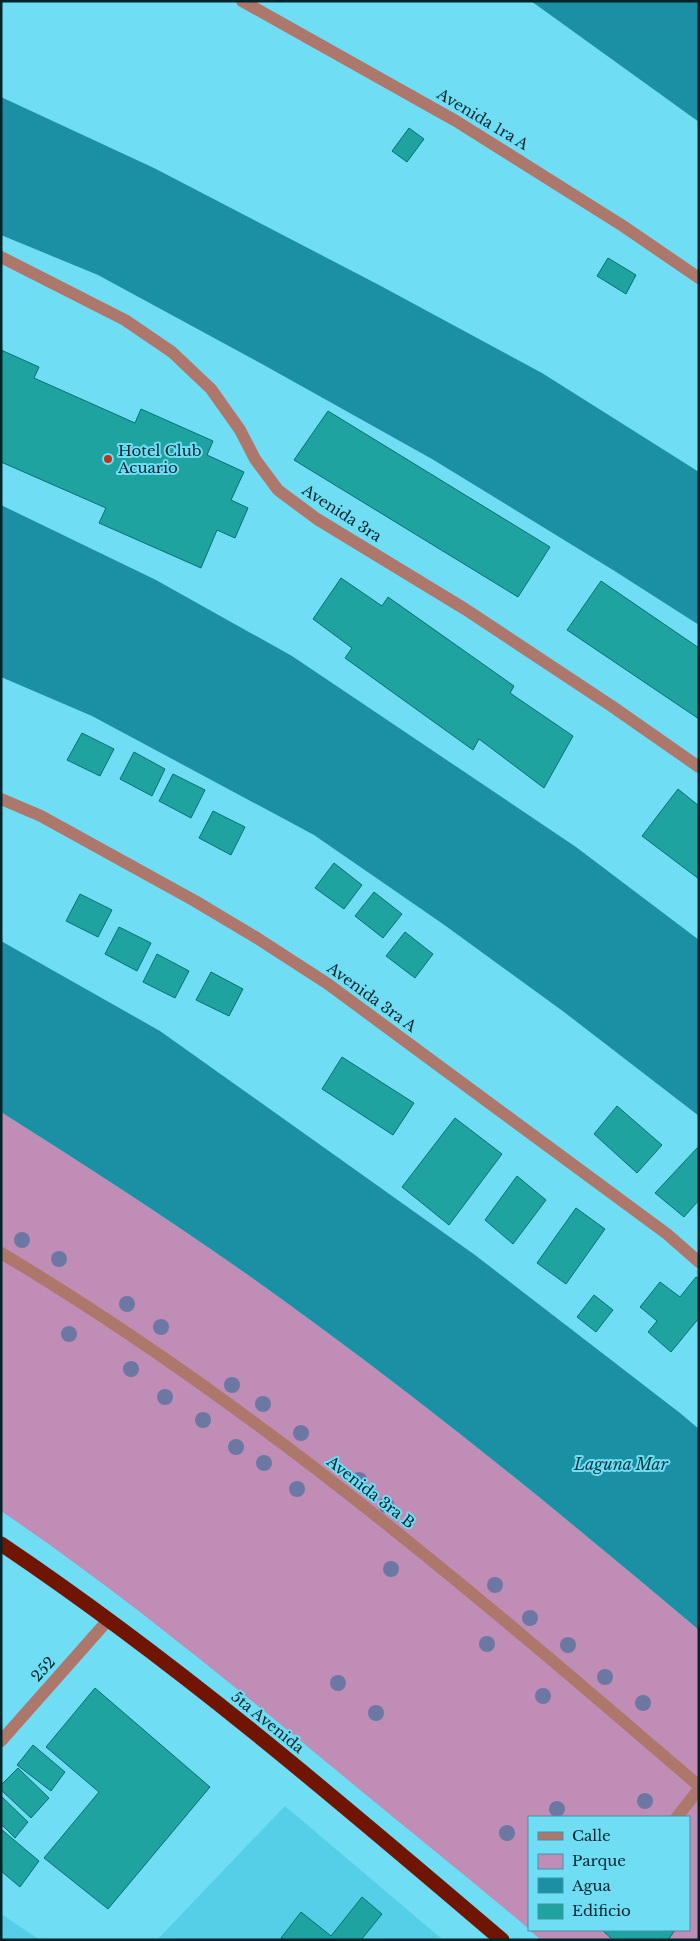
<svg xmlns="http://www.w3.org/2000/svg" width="700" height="1941" font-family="'Libre Baskerville',serif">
<rect width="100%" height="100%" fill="#6fddf4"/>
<g fill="#54cfe7">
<path d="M285,1806l158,134h-286z"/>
<path d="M1,1914l39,26h-39z"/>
</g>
<path fill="#bf8db5" d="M1,1112c106,67 211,135 312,210 133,97 260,202 386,308v310h-158l-12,-10h160v-113h-160v112c-60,-51 -121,-99 -181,-149 -113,-93 -226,-187 -347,-269z"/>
<g fill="#1b90a4">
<path d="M531,1h168v121z"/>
<path d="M1,97l153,71 225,117 163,88 157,99v153l-86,-55 -181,-111 -170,-95 -164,-89 -97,-40z"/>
<path d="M1,505l155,75 136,76 284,191 123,93v176l-135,-104 -121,-88 -129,-89 -222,-119 -91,-39z"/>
<path d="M1,941l159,90 315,224 205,158 19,16v201c-126,-106 -253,-211 -386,-308 -101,-75 -206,-143 -312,-210z"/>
</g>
<g fill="#1ea3a0" stroke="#067270">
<path d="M409,128l15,11 -17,23 -15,-11z"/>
<path d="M608,258l28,17 -10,19 -29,-18z"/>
<path d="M1,350l38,17 -5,11 101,45 6,-14 72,32 -6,14 37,17 -13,28 17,8 -13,30 -18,-8 -16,38 -102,-45 7,-15 -105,-46z"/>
<path d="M328,411l222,136 -32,50 -224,-137z"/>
<path d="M341,578l41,28 6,-9 126,89 -4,7 63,43 -29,52 -65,-49 -6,11 -128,-92 7,-10 -39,-29z"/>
<path d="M601,581l98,67v71l-132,-89z"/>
<path d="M82,733l32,16 -14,27 -33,-16z"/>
<path d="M134,752l31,17 -13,27 -32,-17z"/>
<path d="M173,774l32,16 -14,28 -32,-17z"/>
<path d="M678,789l21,17v73l-57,-43z"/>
<path d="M213,811l32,16 -14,28 -32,-17z"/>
<path d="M334,863l28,22 -18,24 -29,-21z"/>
<path d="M374,892l28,22 -19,24 -28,-22z"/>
<path d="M80,894l32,16 -14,27 -32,-16z"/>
<path d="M119,927l32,16 -14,28 -32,-17z"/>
<path d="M405,932l28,22 -18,24 -29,-22z"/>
<path d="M157,954l32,17 -14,27 -32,-16z"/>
<path d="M211,972l32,17 -14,27 -33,-16z"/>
<path d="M342,1057l72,46 -21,32 -71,-46z"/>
<path d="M617,1106l45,39 -25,28 -43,-39z"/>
<path d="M455,1118l47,36 -53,71 -47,-38z"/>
<path d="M699,1146v54l-15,17 -29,-24z"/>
<path d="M517,1176l29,24 -33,44 -28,-24z"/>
<path d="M576,1208l29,21 -39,55 -29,-21z"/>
<path d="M696,1277l3,2v39l-28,34 -23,-20 9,-11 -17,-14 20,-25 20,15z"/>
<path d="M594,1295l19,15 -17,22 -19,-15z"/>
<path d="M95,1688l115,99 -102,122 -64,-51 55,-66 -53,-45z"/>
<path d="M33,1745l32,27 -14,19 -34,-26z"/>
<path d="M18,1768l31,30 -18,20 -30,-28v-5z"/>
<path d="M1,1796l27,26 -13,16 -14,-14z"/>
<path d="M1,1829l38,32 -19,26 -19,-16z"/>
<path d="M362,1897l20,17 -21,26h-77l-3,-2 20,-26 30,24z"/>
<path d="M602,1930h73l-7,10h-55z"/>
</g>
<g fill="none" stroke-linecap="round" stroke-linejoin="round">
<g stroke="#ae776b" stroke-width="12">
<path d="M242,1l214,120 167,105 76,52"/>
<path d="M1,257l124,63 47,32 39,37 29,41 15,29 23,31 39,29 148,90 148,98 86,60"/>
<path d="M1,799l40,17 154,85 62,37 71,46 339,250 32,28"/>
<path d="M1,1253c252,150 476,342 698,533"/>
<path d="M1,1741l108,-122"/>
<path d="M677,1817l22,-28"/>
</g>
<path stroke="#701502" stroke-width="15" d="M1,1544c177,119 339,258 501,396"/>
</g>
<g fill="#6d77a4">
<circle cx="22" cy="1240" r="8"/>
<circle cx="59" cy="1259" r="8"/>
<circle cx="127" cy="1304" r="8"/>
<circle cx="161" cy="1327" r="8"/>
<circle cx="69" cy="1334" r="8"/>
<circle cx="131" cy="1369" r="8"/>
<circle cx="232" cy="1385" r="8"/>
<circle cx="165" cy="1397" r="8"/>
<circle cx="263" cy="1404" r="8"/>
<circle cx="203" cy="1420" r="8"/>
<circle cx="301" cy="1433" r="8"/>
<circle cx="236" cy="1447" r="8"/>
<circle cx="264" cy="1463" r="8"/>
<circle cx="359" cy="1480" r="8"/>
<circle cx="297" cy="1489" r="8"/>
<circle cx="386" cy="1505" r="8"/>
<circle cx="391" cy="1569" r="8"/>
<circle cx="495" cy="1585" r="8"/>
<circle cx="530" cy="1618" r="8"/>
<circle cx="487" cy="1644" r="8"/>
<circle cx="568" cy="1645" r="8"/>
<circle cx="605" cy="1677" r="8"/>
<circle cx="338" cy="1683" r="8"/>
<circle cx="543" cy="1696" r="8"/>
<circle cx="643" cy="1703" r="8"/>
<circle cx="376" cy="1713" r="8"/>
<circle cx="645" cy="1801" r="8"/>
<circle cx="557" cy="1809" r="8"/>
<circle cx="507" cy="1833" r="8"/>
</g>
<circle fill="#bf3419" stroke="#6fddf4" stroke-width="2" cx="108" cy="459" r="5"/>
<g text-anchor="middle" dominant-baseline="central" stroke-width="4" stroke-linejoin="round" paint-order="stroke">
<g font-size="15" fill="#00242a" stroke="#6fddf4">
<text transform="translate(483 119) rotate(31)">Avenida 1ra A</text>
<text transform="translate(342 513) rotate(33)">Avenida 3ra</text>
<text transform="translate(372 997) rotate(36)">Avenida 3ra A</text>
<text transform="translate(371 1492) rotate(38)">Avenida 3ra B</text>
<text transform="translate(43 1669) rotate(-48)">252</text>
<text transform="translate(268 1722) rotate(39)">5ta Avenida</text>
</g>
<g font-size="15" fill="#00242a" stroke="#6fddf4" text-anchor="start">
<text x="118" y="450">Hotel Club<tspan x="118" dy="17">Acuario</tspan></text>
</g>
<g font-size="16" font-style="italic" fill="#073942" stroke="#6fddf4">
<text x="621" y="1464">Laguna Mar</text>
</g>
</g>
<rect width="700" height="1941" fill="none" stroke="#00242a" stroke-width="5"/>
<rect x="528" y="1816" width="162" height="115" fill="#6fddf4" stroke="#4393a3"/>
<rect x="538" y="1832" width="25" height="8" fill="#ae776b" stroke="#4393a3"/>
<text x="572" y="1841" font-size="15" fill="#00242a">Calle</text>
<rect x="538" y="1854" width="25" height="15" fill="#bf8db5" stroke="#4393a3"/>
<text x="572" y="1866" font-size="15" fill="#00242a">Parque</text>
<rect x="538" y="1878" width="25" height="15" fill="#1b90a4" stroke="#4393a3"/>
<text x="572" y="1891" font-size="15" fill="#00242a">Agua</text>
<rect x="538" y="1904" width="25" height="15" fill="#1ea3a0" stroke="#4393a3"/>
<text x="572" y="1916" font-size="15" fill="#00242a">Edificio</text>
</svg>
